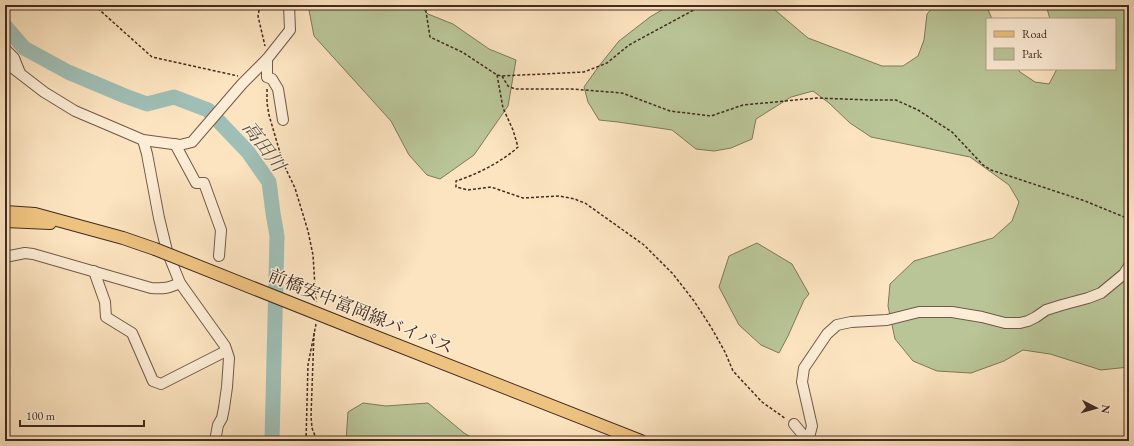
<svg xmlns="http://www.w3.org/2000/svg" width="1134" height="446" font-family="'EB Garamond','Noto Serif JP',serif">
<rect width="100%" height="100%" fill="#fce4c0"/>
<filter id="stains"><feTurbulence type="fractalNoise" baseFrequency=".005" numOctaves="4"/><feColorMatrix values="0 0 0 0 .2 0 0 0 0 .09 0 0 0 0 .02 0 0 0 .5 -.17"/></filter>
<radialGradient id="worn" r=".72"><stop offset=".6" stop-color="#630" stop-opacity="0"/><stop offset="1" stop-color="#630" stop-opacity=".3"/></radialGradient>
<g fill="#b9c597" stroke="#7e785c">
<path d="M308,5h111l9,9 25,10 36,25 27,11 -8,46 -34,49 -34,24 -13,-4 -18,-20 -18,-34 -77,-85z"/>
<path d="M670,5h99l39,33 74,28h21l15,-10 6,-16 3,-26 8,-9h51l6,14h-5v50h31l2,3 15,10 14,2 8,-15h58v-50h-65l-4,-14h83v362l-28,3 -51,-16 -27,-4 -19,11 -33,12 -34,-2 -24,-10 -18,-22 -7,-33 2,-22 24,-23 79,-23 19,-17 7,-19 -10,-17 -39,-28 -99,-20 -21,-14 -21,-20 -16,-12 -22,6 -35,22 -4,20 -21,9 -17,3 -18,-2 -24,-19 -54,-8 -19,-2 -11,-18 -4,-15 15,-21 20,-25 31,-24z"/>
<path d="M757,243l35,21 17,30 -5,6 -16,36 -9,17 -18,-8 -22,-20 -20,-38 10,-31z"/>
<path d="M363,403l23,3 42,-3 36,30 14,8h-132l2,-29z"/>
</g>
<g fill="none" stroke-linecap="round" stroke-linejoin="round">
<path stroke="#9fbeb5" stroke-width="15" d="M5,26l19,22 44,24 57,24 22,8 27,-7 34,13 40,42 21,30 4,31 4,23 -5,205"/>
<g stroke="#705948" stroke-width="12">
<g id="minor">
<path d="M5,49l9,9 6,15"/>
<path d="M267,59v18l5,2 6,10 5,31"/>
<path d="M5,62l39,30 31,19 33,14 35,15 37,5 12,-3 50,-58 25,-25 23,-29 -1,-25"/>
<path d="M143,140l4,14 12,64 8,33 13,32 45,63 4,12 -2,29 -3,21 -2,10 -4,7 -3,16"/>
<path d="M175,144l21,39h8l17,47 -2,26"/>
<path d="M5,257l20,-4 8,1 118,34c13,1 18,0 29,-5"/>
<path d="M94,271l11,31 1,15 26,16 21,48 8,3 65,-33"/>
<path d="M794,424l14,17"/>
<path d="M808,441l4,-15 -10,-44 2,-14 23,-34 10,-9 14,-3 36,-2 32,-8h33l30,5 23,6h15l8,-2 8,-4 10,-7 16,-5 26,-7 13,-5 23,-19 5,-8"/>
</g>
</g>
<g stroke="#422b20" stroke-width="14">
<g id="major">
<path d="M5,212l30,2 88,24 32,11"/>
<path d="M5,221l45,2"/>
<path d="M361,331l280,110"/>
</g>
</g>
<g stroke="#422b20" stroke-width="1.5" stroke-dasharray="3 2" stroke-linecap="butt">
<path d="M94,5l58,52 86,19"/>
<path d="M260,5l-2,11 7,30"/>
<path d="M378,5l1,4 3,-1 1,-3"/>
<path d="M425,5l5,32 32,15 35,23 5,1 82,-4 23,-9 22,-18 74,-40"/>
<path d="M497,75l6,33 10,22 5,17c-15,14 -42,28 -62,34v6l12,3 23,-3 32,11 36,-2 16,3 4,2 6,2 59,42 29,29 21,27 17,26 14,25 8,19 29,31 24,17"/>
<path d="M502,76l6,10 7,3h57l50,4 48,18 41,5 32,-11 74,-7 53,2h26l22,10 34,22 31,33 8,5 94,31 44,18"/>
<path d="M267,89v14l2,12 14,48 12,25 13,43 5,24 3,47"/>
<path d="M314,333l-3,83 1,12 5,13"/>
<path d="M306,441l2,-76 8,-41"/>
</g>
<use href="#minor" stroke="#fdedd6" stroke-width="10"/>
<use href="#major" stroke="#eec280" stroke-width="12"/>
<g stroke="#422b20" stroke-width="14" stroke-linecap="butt">
<path id="major-bridge" d="M155,249l206,82"/>
</g>
<use href="#major-bridge" stroke="#eec280" stroke-width="12"/>
</g>
<g text-anchor="middle" dominant-baseline="central" stroke-width="3" stroke-linejoin="round" paint-order="stroke">
<g font-size="18" fill="#422b20" stroke="#fdedd6">
<text transform="translate(361 311) rotate(22)">前橋安中富岡線バイパス</text>
</g>
<g font-size="19" font-style="italic" fill="#595045" stroke="#fdedd6">
<text transform="translate(264 146) rotate(53)">高田川</text>
</g>
</g>
<rect width="1134" height="446" fill="none" stroke="#fce4c0" stroke-width="20"/>
<rect x="6" y="6" width="1122" height="434" fill="none" stroke="#422b20" stroke-width="2"/>
<rect x="10" y="10" width="1114" height="426" fill="none" stroke="#422b20"/>
<rect x="986" y="18" width="130" height="52" fill="#fdedd6" stroke="#b29f8d"/>
<rect x="994" y="31" width="20" height="6" fill="#eec280" stroke="#b29f8d"/>
<text x="1022" y="38" font-size="12" fill="#422b20">Road</text>
<rect x="994" y="48" width="20" height="12" fill="#b9c597" stroke="#b29f8d"/>
<text x="1022" y="58" font-size="12" fill="#422b20">Park</text>
<g transform="translate(1096 408) rotate(96)" stroke="#fdedd6" stroke-width="3" paint-order="stroke">
<path d="M0-3L7 15L0 10L-7 15Z" fill="#422b20"/>
<text y="-6" font-size="11" font-weight="bold" text-anchor="middle" fill="#422b20">N</text>
</g>
<path d="M20 420v6h124v-6" fill="none" stroke="#422b20" stroke-width="2"/>
<text x="26" y="420" font-size="12" fill="#422b20" stroke="#fdedd6" stroke-width="3" paint-order="stroke">100 m</text>
<rect width="100%" height="100%" filter="url(#stains)"/>
<rect width="100%" height="100%" fill="url(#worn)"/>
</svg>
